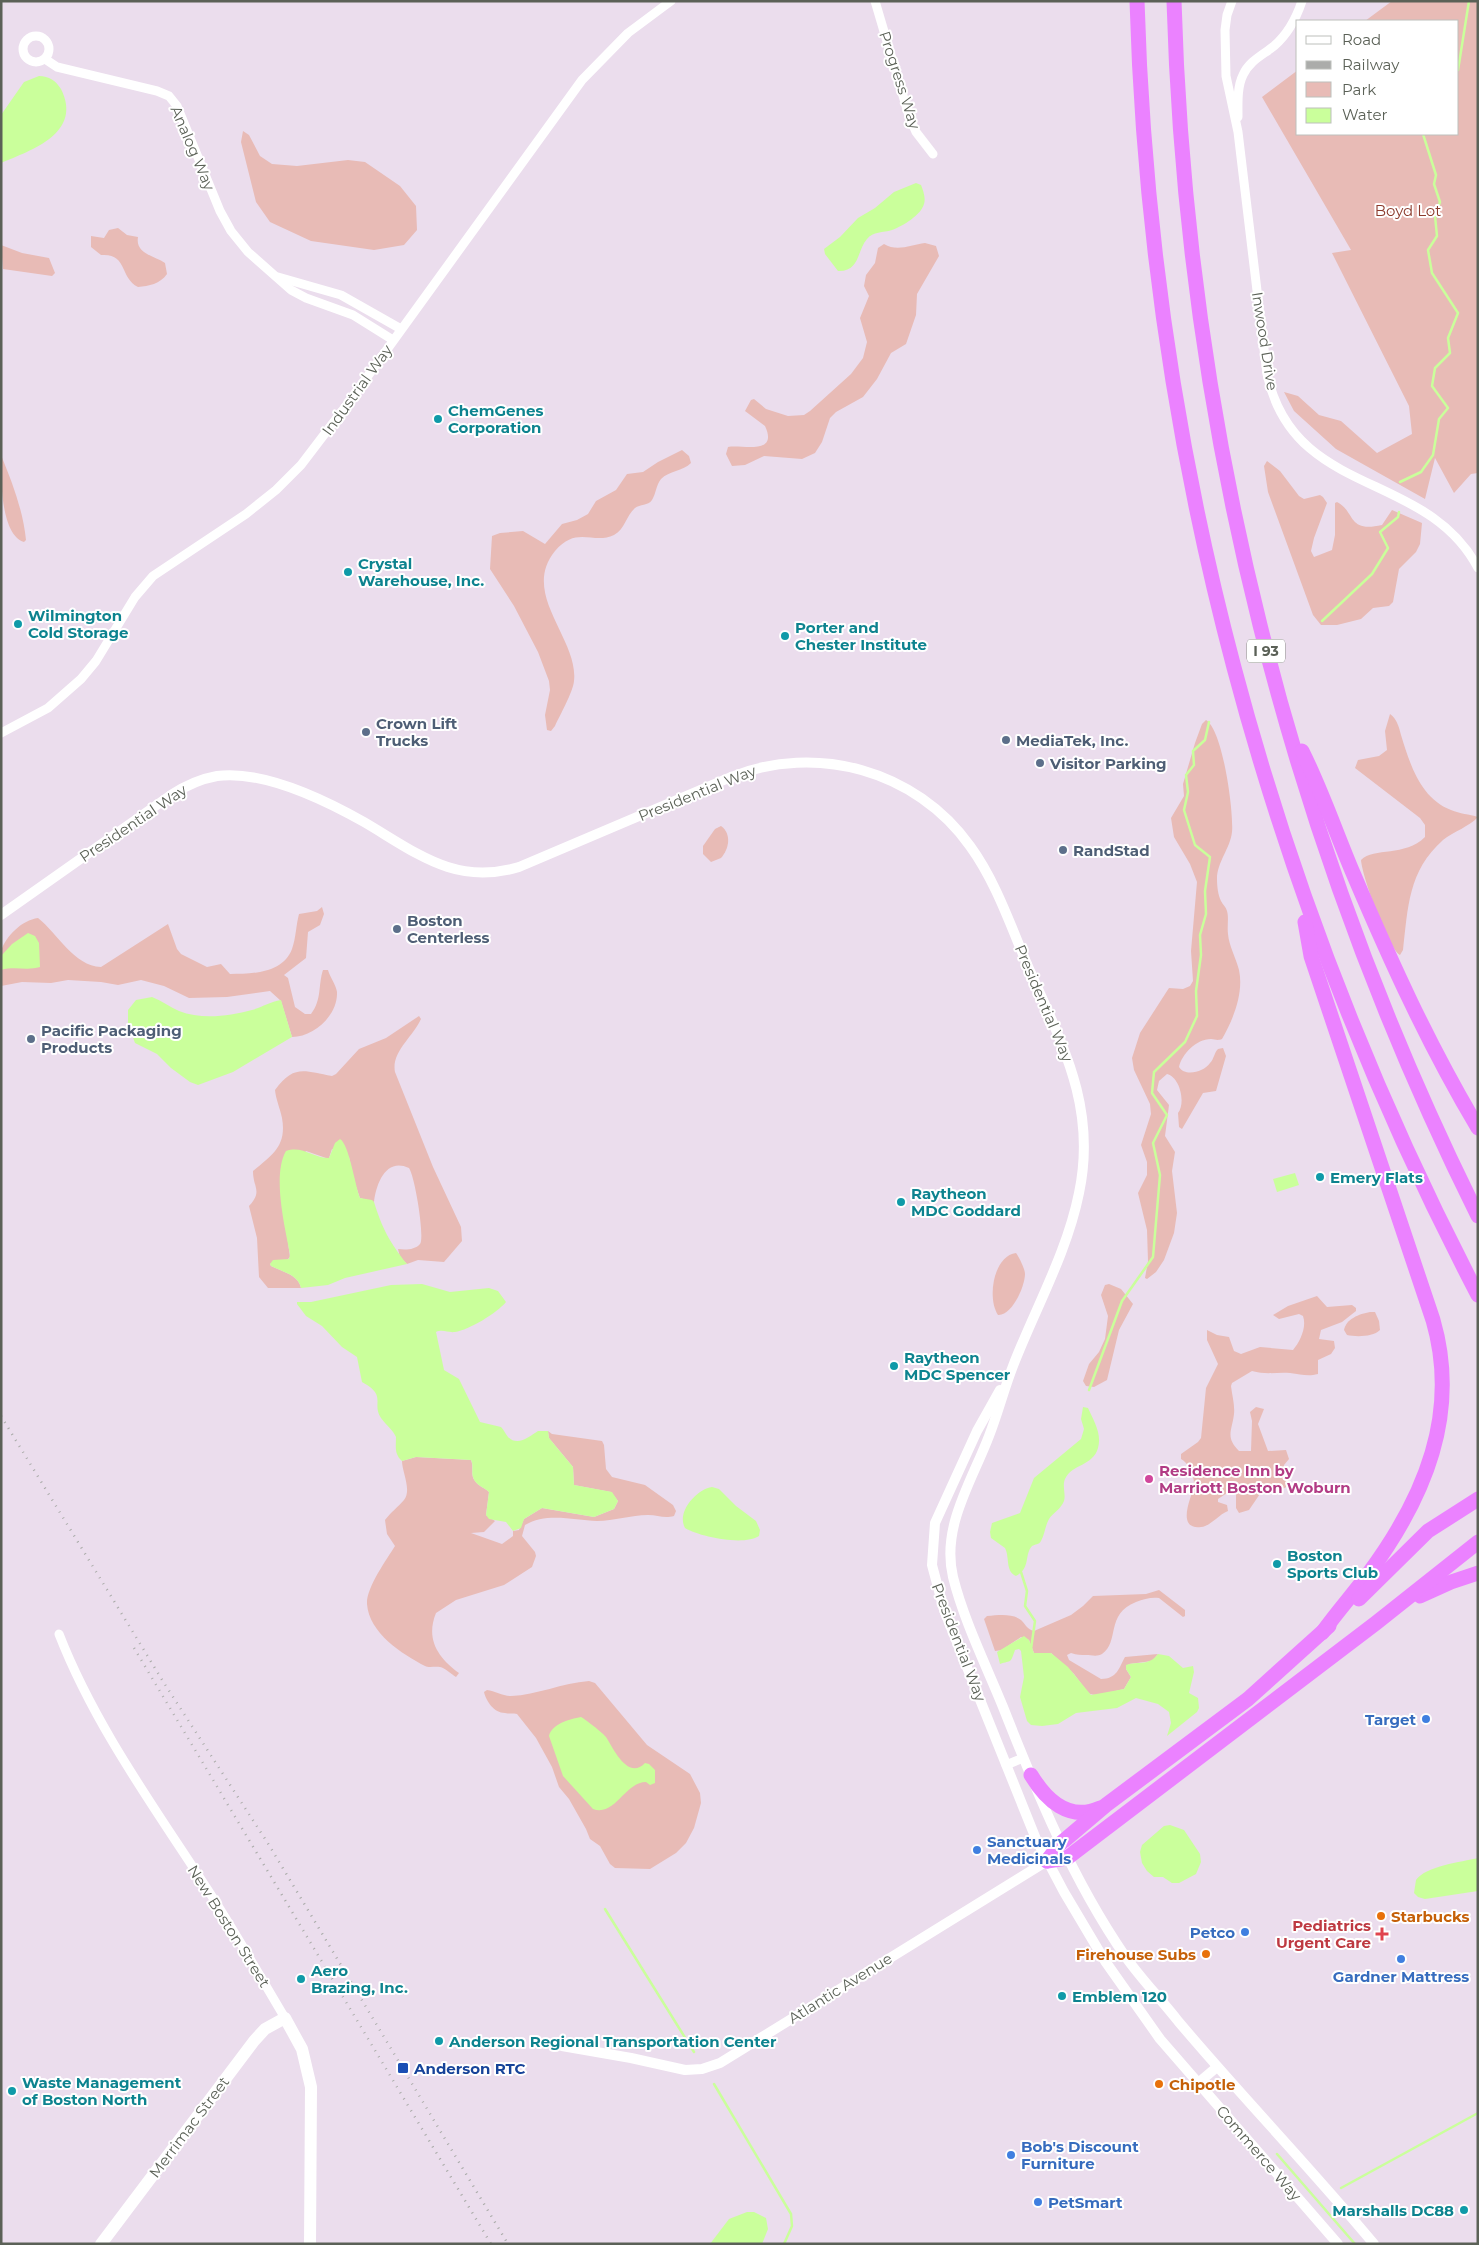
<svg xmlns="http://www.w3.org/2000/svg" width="1479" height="2245" font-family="Montserrat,sans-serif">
<rect width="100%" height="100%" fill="#ebdded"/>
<g fill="#e8bbb6">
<path d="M1392,1h86v472l-7,1 -17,19 -19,-35 -10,41 -89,-50 -42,-38 -10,-19 14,4 21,19 22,6 36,32 35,-19 -3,-28 -77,-153 19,-3 -89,-153 36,-27v64h160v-113h-93z"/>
<path d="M243,131l6,4 11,21 12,8 25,2 51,-6 17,2 35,24 16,20 1,24 -13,15 -30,5 -63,-9 -41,-19 -14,-20 -15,-60z"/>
<path d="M118,228l9,7 11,2c-3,17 17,19 27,26l2,11c-7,10 -18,12 -29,13 -19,-10 -10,-34 -37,-32l-10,-8v-11l13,2 5,-8z"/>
<path d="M925,243l11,3 3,10 -22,38 -1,21 -10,29 -15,9 -14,26 -14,18 -27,15 -6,6 -8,24 -7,11 -13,6 -38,-3 -19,9 -13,1 -6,-12 2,-7c13,-3 51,9 37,-21l-20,-15 6,-11 3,-1 12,10 22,7 16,-1 6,-4 41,-37 12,-16 4,-16 -7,-24 9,-22 -5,-10 2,-11 9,-12 3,-15 6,-4c13,8 27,1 41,-1z"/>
<path d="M1,245l21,8 27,5 6,15 -3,3 -49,-7z"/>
<path d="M682,450l7,6 2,7c-8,8 -22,8 -30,16 -5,6 -5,15 -9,21 -4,6 -12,4 -17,8 -9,8 -10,21 -21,27 -21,10 -37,-10 -59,16 -35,43 24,88 19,130 -1,11 -14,34 -19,45l-4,5 -4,-1 -2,-15 5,-25 -1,-9 -11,-29 -24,-46 -24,-37 2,-33 8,-3 23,-2 22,13 17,-20 15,-4 11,-6 8,-13 20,-11 11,-16 16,-2 15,-10z"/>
<path d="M1,455c11,27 22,55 25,85l-2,2c-24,-8 -23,-65 -23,-87z"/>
<path d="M1267,461l13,10 19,25 5,3 16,-4 3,2 4,6 -13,35 -3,13 3,6 18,-7 3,-15v-32l2,-1c19,10 10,31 45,23l10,-15 30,13 -2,21 -4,8 -17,17 -6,33 -4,4 -16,2 -12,11 -24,6h-16l-8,-10 -45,-123 -4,-26z"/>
<path d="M1390,714c7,5 9,13 11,21 9,29 19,63 50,75 9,4 18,4 27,7 -8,9 -25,15 -35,23 -35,31 -35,68 -40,110l-3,5c-13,-9 -38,-79 -39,-95 13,-13 44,-3 64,-23v-12l-5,-7 -65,-50 3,-8 21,-4 8,-6 -2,-19z"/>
<path d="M1206,720c17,10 28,93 26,112 -2,17 -15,30 -15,47 0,7 1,16 4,22 2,4 5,6 6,10 2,7 0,15 1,23 1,12 8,24 11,36 5,23 -6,50 -17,69 -5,2 -7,0 -11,0 -15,0 -29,15 -32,28 6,10 25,5 31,-4 4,-4 4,-10 8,-14l5,-1 3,8 -10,35 -13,2 -21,36 -3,-2 -1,-14c8,-10 2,-36 -11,-39l-8,7 -2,9 12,15 -4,31 10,16 -3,19 5,42 -3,20 -10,27 -8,12 -9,7 -2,-1 3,-17 -1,-31 -9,-37 9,-18v-13l-6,-17 10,-31 -1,-10 -16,-34 -2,-12 8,-25 27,-42 2,-3 14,1 7,-3 3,-5 -2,-30 6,-69 -7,-18 -16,-27 -3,-19 13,-22 -1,-12 12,-41 7,-19z"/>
<path d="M721,826c11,8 8,23 0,32l-10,4 -8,-8v-8l12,-17z"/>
<path d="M322,907l2,7 -4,11 -12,7 -2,26 -22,17 4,3 7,29 10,7h6c11,-14 7,-29 12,-44h5c2,7 8,15 9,22 1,23 -23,45 -45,45l-11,-36 -11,-10 -43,6 -38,1 -25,-12 -23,-6 -23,5 -17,-3 -33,-2 -17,3 -29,-1 -21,4c0,-8 -1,-28 0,-35 5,-15 21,-31 37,-33 19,15 36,48 63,49l67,-43 9,25 4,5 26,13 14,-3 9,10c23,0 53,-1 62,-25 4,-11 4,-24 7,-35l18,-3z"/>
<path d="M419,1016l2,3c-8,18 -30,33 -26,53l38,95 28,60 1,14 -18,21 -26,-2 -11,4 -7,-7 -2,-8c7,1 17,1 22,-5 5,-6 -5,-67 -11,-76 -23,-11 -33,16 -35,34l-14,-4 -6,-17 -5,-24 -17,-8 -3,9h-3l-20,-7 -26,33 10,73 -3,3h-9l-8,4 1,2c11,6 27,8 30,22h-33l-9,-11 -2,-39 -8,-32c14,-15 4,-18 4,-35 19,-16 34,-25 29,-53 -2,-10 -6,-18 -7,-28 19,-26 29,-19 57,-14l4,-2 23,-25 27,-11z"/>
<path d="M1016,1253c3,4 9,16 9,21 0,12 -13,42 -27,41 -11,-16 -5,-59 18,-62z"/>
<path d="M1109,1284l12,5 12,15 -14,26 -12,50 -13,7 -8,-1 -3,-5 6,-17 10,-12 6,-13 3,-23 -7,-21 4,-10z"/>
<path d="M1317,1296l10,11 25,-2 4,3v3l-14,11 -21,8 -2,9 15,2 1,7 -4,6 -13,6v14c-11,3 -17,0 -28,-1 -14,-1 -24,2 -38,-2l-20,12 -1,3c1,9 4,19 3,28 -2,17 -9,23 5,37h12l1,-30 -2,-9 6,-5 8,2 -6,15 10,27 18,-1 3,9 -5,6 -1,7 6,8v6l-7,3 -16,-4 -17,25 -10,3 -3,-5v-15l-6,-2 -12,8v3l9,3 1,6c-10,4 -17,15 -27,16 -26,3 -9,-31 -7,-41 1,-8 -5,-23 -13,-27v-5l17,-12 3,-4 5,-50 12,-24 -11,-24v-10l10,5 12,2 5,14 7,3 19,-7 33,3c7,-8 14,-23 10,-34l-4,-2 -20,5 -6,-4 15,-9z"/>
<path d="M1370,1312h5l4,9 1,9c-7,7 -24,7 -33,5l-3,-5c2,-11 15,-16 26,-18z"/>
<path d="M548,1431l4,3 50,7 2,4 2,24 6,8 33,8 28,20 3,6 -2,5c-10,3 -16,-1 -26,-1 -17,0 -34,6 -51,6 -23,-1 -51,-9 -72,4l-3,11 13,16 1,4 -4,11 -28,18 -48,15 -20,13c-11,27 3,45 23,60l-3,4c-5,-3 -11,-9 -16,-10 -5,-1 -11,1 -15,-1 -23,-12 -56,-33 -58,-62 -1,-16 20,-45 28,-58l-8,-12 -2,-14c6,-8 13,-13 19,-20 8,-10 -2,-28 -2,-39l14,-4 55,3c3,7 -1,15 4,21 3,5 10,7 14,11l-3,23 9,6 -11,11 -13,1 31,11 11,-8v-5l6,-1 5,-11 18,-11 52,9 20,-8 4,-8 -7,-9 -37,-7 -1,-18 -24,-29z"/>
<path d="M1159,1590l26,20v6l-2,1 -24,-19c-8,-1 -15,1 -23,4 -31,12 -16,40 -34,52 -5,3 -11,1 -16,1 -5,0 -9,0 -15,-2l-4,2 2,5 32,19c16,0 18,-11 24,-22l33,-3 -6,7 -23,3 -3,5 5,8 -7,12c-10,2 -28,9 -36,4l-14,-19 -23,-21h-17l-5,-13 -8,-3 -19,13 -7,1 -11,-32 3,-3c12,-1 25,-3 34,4 5,5 6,9 13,11l37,-16 12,-9 10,-10 53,-2z"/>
<path d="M589,1681l6,2 52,62 43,29 10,19 1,10 -7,25 -8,15 -10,10 -26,16 -35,-1 -5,-4 -10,-18 -10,-7 -4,-10 -17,-30 -10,-12 -7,-20 -16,-29 -19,-24c-4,-1 -7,0 -12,-1 -11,0 -19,-12 -21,-21l3,-2c8,1 16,6 24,6 26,-1 51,-13 78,-15z"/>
</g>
<g fill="#caff9b">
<path d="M39,76c10,0 17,5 22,13 22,44 -29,61 -60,74v-48l23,-33z"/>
<path d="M916,183l5,2c2,5 5,13 3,19 -3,11 -21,22 -32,26 -9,3 -19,1 -25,9 -10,11 -7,33 -29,32l-13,-17 -1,-5 16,-12 18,-19 17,-10 19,-16z"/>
<path d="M28,933l7,3 4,7 1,24c-13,4 -25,-1 -39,3v-14l11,-12z"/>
<path d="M152,997c10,4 18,10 27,14 23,9 50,5 73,-1 10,-3 18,-8 29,-10l11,37 -59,35 -35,13 -8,-3 -19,-14 -14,-14 -22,-11 -7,-19v-14l8,-10z"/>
<path d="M340,1139c9,5 15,46 20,59l12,2 2,2c8,26 16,41 33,62l-62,14 -17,7 -27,3c-3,-14 -19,-16 -30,-22l-1,-2 3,-4 16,-1 1,-5c-5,-27 -18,-79 -4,-103 16,-6 27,7 43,7l6,-15z"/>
<path d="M1295,1173l4,12 -22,7 -4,-13z"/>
<path d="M422,1284l28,8 39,-4 9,3 8,11c-9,11 -37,28 -51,30 -7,1 -12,-3 -19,0l8,38 15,9 21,43 21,5c3,3 4,6 7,10 10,10 22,-1 30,-6h10l1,7 24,29 1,18 38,7 6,9 -4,8 -20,8 -52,-9 -18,11 -3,9 -8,3 -7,-9 -17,-3 -3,-4 3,-23c-5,-5 -14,-7 -16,-15 -2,-5 1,-11 -2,-17l-55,-3 -14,4c-8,-7 -6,-14 -6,-24 -3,-7 -10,-12 -15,-19 -10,-15 7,-22 -19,-36l-5,-25 -15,-10 -20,-21 -16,-10 -9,-12v-2h14l80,-17z"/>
<path d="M1083,1407l5,1c6,13 14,26 10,40 -5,18 -26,16 -33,31 -3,7 1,15 -1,22 -3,8 -11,12 -15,18 -4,7 -4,15 -8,22 -2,4 -6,3 -9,5 -8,9 -1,22 -16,30 -11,-5 -6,-18 -11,-28l-14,-10 -1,-6 2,-9 28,-10 14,-35 47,-39 3,-10 -3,-10z"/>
<path d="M712,1487l7,2 17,17 20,15 4,9 -1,6c-15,10 -59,1 -74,-8 -9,-16 12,-39 27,-41z"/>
<path d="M1024,1636l5,4 5,13h17l17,14 23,28 33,-6 7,-12 -5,-8v-4c13,-4 23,1 32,-11l11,2 14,12 10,-2 1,6 -5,21 9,5 1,10 -2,4 -30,24 4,-13 -2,-11 -11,-8 -22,-6 -19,10 -41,5 -18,11 -16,2 -11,-1 -4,-4 -7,-24 4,-20 -3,-26 -2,-2 -4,1c-5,14 -3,10 -15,14l-3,-12z"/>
<path d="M581,1717c4,2 22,16 25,20 7,11 22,44 39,26l4,1 6,6v13l-5,2 -4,-3c-21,0 -31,35 -53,27l-30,-33 -14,-40c3,-12 20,-17 32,-19z"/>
<path d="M1170,1825l14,5 16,24 1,8 -5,12 -17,9h-7l-9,-6h-9l-7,-6 -5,-8 -2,-11 2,-7 22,-19z"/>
<path d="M1478,1858v33l-53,8 -7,-2 -4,-4 2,-13c10,-14 45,-18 62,-22z"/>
<path d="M747,2212h7l12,6 2,11 -6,15h-52l19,-25z"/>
</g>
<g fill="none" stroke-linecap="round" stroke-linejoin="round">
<g stroke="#caff9b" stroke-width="2.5">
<path d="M1458,70l11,-69"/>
<path d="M1400,482l21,-10 12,-17 6,-36 9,-11 -16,-22 3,-18 15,-15 -2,-15 10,-25 -26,-40 -4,-23 9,-14 -2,-20 5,-14 -6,-18 2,-9 -13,-41"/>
<path d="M1322,621l50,-47 16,-26 -8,-16 18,-15 1,-5"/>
<path d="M1089,1390l33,-89 31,-44 7,-82 -7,-32 14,-28 -15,-22 2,-21 31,-30 12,-26 -1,-25 5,-36 -1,-20 6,-21 -1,-23 5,-34 -15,-12 -11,-35 4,-18 -2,-17 8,-10 -1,-14 12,-11 4,-18"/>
<path d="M1021,1572l6,19 -2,15 10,15 -4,28"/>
<path d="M605,1909l89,143"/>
<path d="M714,2084l77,130 1,12 -8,18"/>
<path d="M1277,2154l78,90"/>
<path d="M1341,2188l137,-75"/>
</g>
<g stroke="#fff" stroke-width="9">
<path d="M875,1l34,115 7,16 17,22"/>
<path d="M1232,1l-5,14 -2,15 1,46 12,56 29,242c27,125 159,95 211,194"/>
<circle cx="36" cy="49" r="13"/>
<path d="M45,59l12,8 100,24 12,5 8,10 43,105 11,20 17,21 43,38 15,8 47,17 40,25"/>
<path d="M1238,117c0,-14 -1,-30 5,-42 6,-14 20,-20 31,-29 14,-12 22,-27 28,-45"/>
<path d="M278,277l63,18 60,34"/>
<path d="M1,733l47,-25 33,-29 15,-18 39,-64 18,-21 93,-62 30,-24 25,-25 48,-63 233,-322 46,-47 43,-32"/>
<path d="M59,1634c35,90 93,170 145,250 29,44 54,89 81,134"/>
<path d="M1006,1765l17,-7"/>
</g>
<g stroke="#fff" stroke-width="10">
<path d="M1,915l170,-120c14,-9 29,-16 46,-19 46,-6 108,24 147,46 53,31 91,64 155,45l212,-90c85,-34 185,-7 239,69 27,37 42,84 60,125 33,75 67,137 49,222 -12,60 -44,116 -66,173 -9,23 -15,47 -24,70 -17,45 -48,91 -36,141 11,44 33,88 50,130 34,86 69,172 122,249 16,23 36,43 53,65 64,76 133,147 196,223"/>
<path d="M1000,1390l-23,41 -42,92 -3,42 12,45 92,229 28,53 41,69 55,78 178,205"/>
<path d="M562,2046l69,12 54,12 17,-1 18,-6 327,-202"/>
<path d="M1198,2083l19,-16"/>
</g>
<path stroke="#fff" stroke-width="12" d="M101,2244l153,-203 11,-12 20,-11 17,31 9,38 -1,157"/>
<g stroke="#eb82ff" stroke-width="15">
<path d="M1137,1c13,452 132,894 341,1294"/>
<path d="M1174,1c12,422 116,837 304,1215"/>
<path d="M1302,751c20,40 34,82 51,122 38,89 75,171 125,255"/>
<path d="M1305,922l6,34 122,364c27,93 -8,177 -64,253 -15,20 -32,39 -47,60"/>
<path d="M1420,1596l31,-14 27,-9"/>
<path d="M1359,1599l69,-68 50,-32"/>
<path d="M1031,1775c15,25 38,47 69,33"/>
<path d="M1047,1861l13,-17 46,-39 142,-106 81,-73"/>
<path d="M1047,1861l20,-3 309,-235 102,-81"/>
</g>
<g stroke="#abacaa" stroke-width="2.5" stroke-dasharray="1 6" stroke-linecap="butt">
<path d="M1,1416l163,267 105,162 239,399"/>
<path d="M134,1648l357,596"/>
</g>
</g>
<g fill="#0f9aa8" stroke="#fff" stroke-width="2">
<circle cx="438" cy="419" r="5"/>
<circle cx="348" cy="572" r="5"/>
<circle cx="18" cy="624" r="5"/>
<circle cx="785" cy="636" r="5"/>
<circle cx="1320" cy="1177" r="5"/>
<circle cx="901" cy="1202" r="5"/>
<circle cx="894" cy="1366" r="5"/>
<circle cx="1277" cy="1564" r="5"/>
<circle cx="301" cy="1979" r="5"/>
<circle cx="1062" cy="1996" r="5"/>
<circle cx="439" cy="2041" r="5"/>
<circle cx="12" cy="2091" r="5"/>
<circle cx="1464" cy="2210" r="5"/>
</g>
<g fill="#5c6f8a" stroke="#fff" stroke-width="2">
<circle cx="366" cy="732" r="5"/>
<circle cx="1006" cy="740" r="5"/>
<circle cx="1040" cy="763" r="5"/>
<circle cx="1063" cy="850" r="5"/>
<circle cx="397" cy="929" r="5"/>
<circle cx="31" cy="1039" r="5"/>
</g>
<circle fill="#d1479c" stroke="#fff" stroke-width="2" cx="1149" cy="1479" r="5"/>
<g fill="#3f7fe0" stroke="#fff" stroke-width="2">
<circle cx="1426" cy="1719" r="5"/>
<circle cx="977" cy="1850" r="5"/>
<circle cx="1245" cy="1932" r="5"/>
<circle cx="1401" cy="1959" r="5"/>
<circle cx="1011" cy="2155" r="5"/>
<circle cx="1038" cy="2202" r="5"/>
</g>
<g fill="#e8710a" stroke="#fff" stroke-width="2">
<circle cx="1381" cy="1916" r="5"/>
<circle cx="1206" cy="1954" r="5"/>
<circle cx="1159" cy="2084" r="5"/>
</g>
<path fill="#e0444e" stroke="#fff" stroke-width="2" d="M1379.5 1926.5h5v5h5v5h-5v5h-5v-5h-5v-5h5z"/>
<rect fill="#1a4fb4" stroke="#fff" stroke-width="2" x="397" y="2062" width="12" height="12" rx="2.5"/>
<g text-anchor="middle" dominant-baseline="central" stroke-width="4" stroke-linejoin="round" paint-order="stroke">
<rect fill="#fff" stroke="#8c9089" stroke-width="1" x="1247" y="639.5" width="38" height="23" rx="4"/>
<g font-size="14" font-weight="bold" fill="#5b6157">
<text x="1266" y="651">I 93</text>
</g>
<g font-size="15" fill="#5b6157" stroke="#fff">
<text transform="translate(900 80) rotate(72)">Progress Way</text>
<text transform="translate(193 148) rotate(67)">Analog Way</text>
<text transform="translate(1265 341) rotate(81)">Inwood Drive</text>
<text transform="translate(357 390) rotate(-54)">Industrial Way</text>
<text transform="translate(697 793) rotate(-22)">Presidential Way</text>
<text transform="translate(133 823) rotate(-34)">Presidential Way</text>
<text transform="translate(1044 1003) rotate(67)">Presidential Way</text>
<text transform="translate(959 1642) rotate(69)">Presidential Way</text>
<text transform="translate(229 1926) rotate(58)">New Boston Street</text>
<text transform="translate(840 1988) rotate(-32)">Atlantic Avenue</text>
<text transform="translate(189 2127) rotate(-53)">Merrimac Street</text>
<text transform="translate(1259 2153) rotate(49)">Commerce Way</text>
</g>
<g font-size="15" fill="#8b3a2c" stroke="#fff">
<text x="1408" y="210">Boyd Lot</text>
</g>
<g font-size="15" font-weight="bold" fill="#0d838f" stroke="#fff" text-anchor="start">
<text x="448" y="410">ChemGenes<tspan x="448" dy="17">Corporation</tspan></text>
<text x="358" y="563">Crystal<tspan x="358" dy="17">Warehouse, Inc.</tspan></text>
<text x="28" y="615">Wilmington<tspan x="28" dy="17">Cold Storage</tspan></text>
<text x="795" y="627">Porter and<tspan x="795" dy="17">Chester Institute</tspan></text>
<text x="1330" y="1177">Emery Flats</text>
<text x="911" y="1193">Raytheon<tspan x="911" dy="17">MDC Goddard</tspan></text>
<text x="904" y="1357">Raytheon<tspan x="904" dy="17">MDC Spencer</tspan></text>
<text x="1287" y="1555">Boston<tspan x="1287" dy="17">Sports Club</tspan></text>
<text x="311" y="1970">Aero<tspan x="311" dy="17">Brazing, Inc.</tspan></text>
<text x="1072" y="1996">Emblem 120</text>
<text x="449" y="2041">Anderson Regional Transportation Center</text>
<text x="22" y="2082">Waste Management<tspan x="22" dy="17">of Boston North</tspan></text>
<text x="1454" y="2210" text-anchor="end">Marshalls DC88</text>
</g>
<g font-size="15" font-weight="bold" fill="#4e5e75" stroke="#fff" text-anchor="start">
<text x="376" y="723">Crown Lift<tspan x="376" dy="17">Trucks</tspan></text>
<text x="1016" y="740">MediaTek, Inc.</text>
<text x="1050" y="763">Visitor Parking</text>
<text x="1073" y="850">RandStad</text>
<text x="407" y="920">Boston<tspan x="407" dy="17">Centerless</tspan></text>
<text x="41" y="1030">Pacific Packaging<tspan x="41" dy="17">Products</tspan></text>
</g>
<g font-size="15" font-weight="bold" fill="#b23c85" stroke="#fff" text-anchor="start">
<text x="1159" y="1470">Residence Inn by<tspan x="1159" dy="17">Marriott Boston Woburn</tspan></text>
</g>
<g font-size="15" font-weight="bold" fill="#366cbe" stroke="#fff" text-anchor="start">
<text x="1416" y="1719" text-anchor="end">Target</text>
<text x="987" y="1841">Sanctuary<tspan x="987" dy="17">Medicinals</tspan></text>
<text x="1235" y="1932" text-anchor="end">Petco</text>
<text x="1401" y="1976" text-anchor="middle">Gardner Mattress</text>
<text x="1021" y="2146">Bob's Discount<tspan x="1021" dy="17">Furniture</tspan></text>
<text x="1048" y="2202">PetSmart</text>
</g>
<g font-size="15" font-weight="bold" fill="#c56008" stroke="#fff" text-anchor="start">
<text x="1391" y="1916">Starbucks</text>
<text x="1196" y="1954" text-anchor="end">Firehouse Subs</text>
<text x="1169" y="2084">Chipotle</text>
</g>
<g font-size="15" font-weight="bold" fill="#be3a42" stroke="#fff" text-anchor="end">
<text x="1371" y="1925">Pediatrics<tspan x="1371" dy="17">Urgent Care</tspan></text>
</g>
<g font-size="15" font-weight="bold" fill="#164399" stroke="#fff" text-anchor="start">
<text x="414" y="2068">Anderson RTC</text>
</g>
</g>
<rect width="1479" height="2245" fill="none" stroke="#5b6157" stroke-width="5"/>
<rect x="1296" y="20" width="162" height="115" fill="#ffffff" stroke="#bdc0bc"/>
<rect x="1306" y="36" width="25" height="8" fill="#ffffff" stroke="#bdc0bc"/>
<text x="1342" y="45" font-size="15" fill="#5b6157">Road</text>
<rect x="1306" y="61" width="25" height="8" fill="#abacaa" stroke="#bdc0bc"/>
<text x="1342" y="70" font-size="15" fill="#5b6157">Railway</text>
<rect x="1306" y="82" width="25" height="15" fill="#e8bbb6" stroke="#bdc0bc"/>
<text x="1342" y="95" font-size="15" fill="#5b6157">Park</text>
<rect x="1306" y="108" width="25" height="15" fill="#caff9b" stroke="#bdc0bc"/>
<text x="1342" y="120" font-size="15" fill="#5b6157">Water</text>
</svg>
